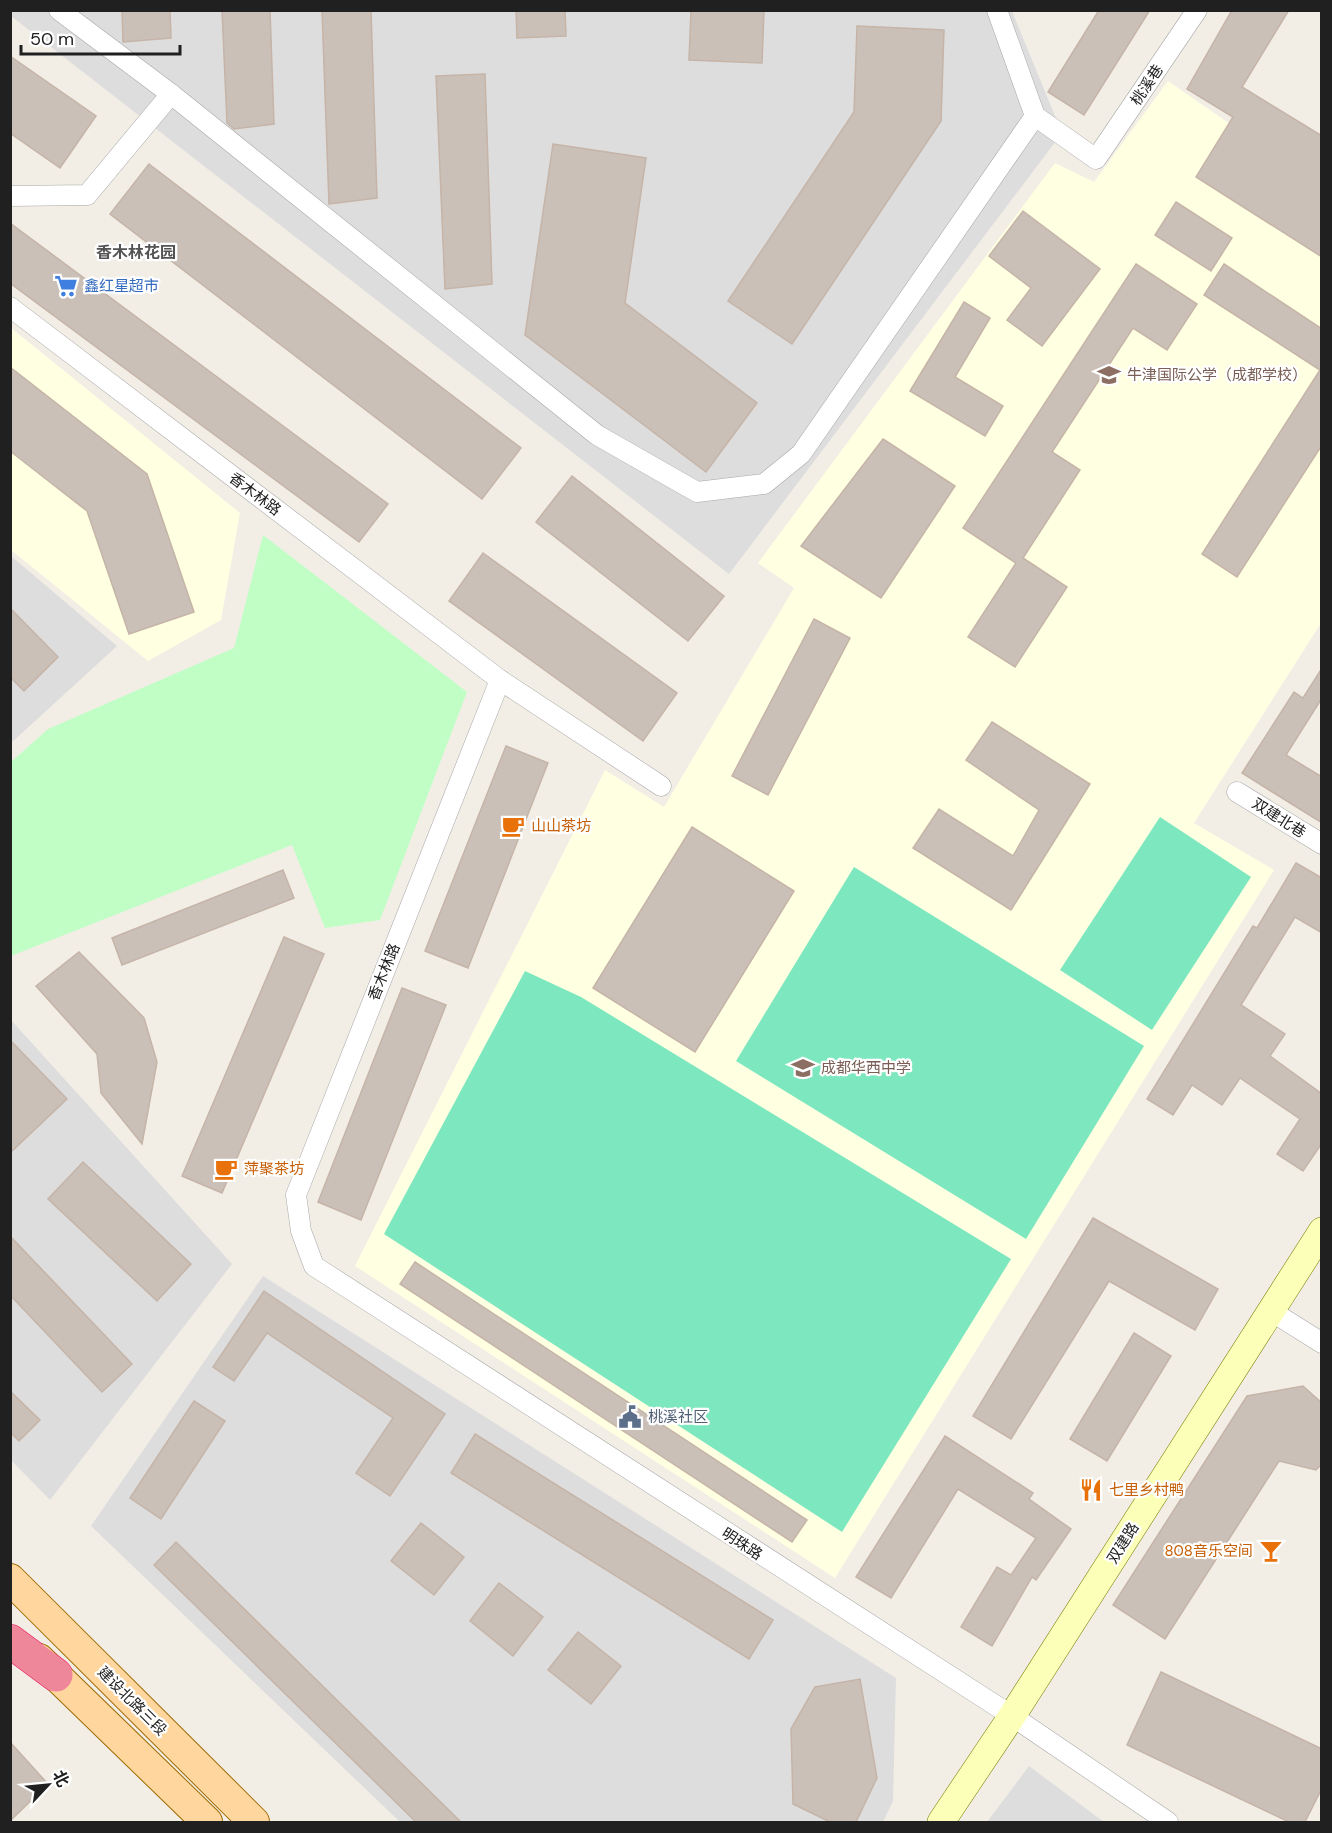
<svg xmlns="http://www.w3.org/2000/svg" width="1332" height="1833" font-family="'DM Sans','Noto Sans SC',sans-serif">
<rect width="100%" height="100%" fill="#f2eee6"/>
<g fill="#dedddd">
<path d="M10,11h1002l50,122 -333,441 -718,-558z"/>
<path d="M11,556l106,90 -106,97z"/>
<path d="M10,1019l222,245 -182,236 -39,-40z"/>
<path d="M263,1276l633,402 -3,123 -10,21h-483l-309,-296z"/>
<path d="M1029,1766l75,56h-117z"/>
</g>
<g fill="#ffffe2">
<path d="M1168,81l153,106v436l-127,200 80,47 -439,708 -480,-312 250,-496 59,37 130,-219 -36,-25 297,-400 39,19z"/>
<path d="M10,327l230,186 -19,107 -73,41 -137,-111z"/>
</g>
<path fill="#c0fec6" d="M263,535l204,157 -87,228 -55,8 -33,-83 -281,111v-194l37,-33 186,-81z"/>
<g fill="#7de7bf">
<path d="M1160,817l91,60 -99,153 -92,-60z"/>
<path d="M854,867l290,179 -118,193 -290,-178z"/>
<path d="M525,971l56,26 430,262 -169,273 -458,-298z"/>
</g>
<g fill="#cac0b8" stroke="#c5b4a7" stroke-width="1.5">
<path d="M122,10h48l1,28 -48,4z"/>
<path d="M222,10h48l4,114 -40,5 -7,-6z"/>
<path d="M322,10h49l6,188 -48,6z"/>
<path d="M516,10h49l1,26 -49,2z"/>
<path d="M691,10h73l-2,53 -73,-3z"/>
<path d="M1099,10h51l-66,105 -36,-23z"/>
<path d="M1232,10h57l-47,77 80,49v121l-126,-80 37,-60 -46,-28z"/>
<path d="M857,26l87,4 -3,91 -149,223 -64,-43 126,-189z"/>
<path d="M10,56l86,60 -36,52 -50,-35z"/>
<path d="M485,74l7,210 -47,5 -9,-213z"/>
<path d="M553,144l93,14 -21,145 132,100 -51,69 -181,-137z"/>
<path d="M149,164l372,284 -39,51 -372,-285z"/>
<path d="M1176,202l56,36 -21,33 -56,-36z"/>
<path d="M1023,211l77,58 -58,77 -35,-26 24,-32 -42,-32z"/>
<path d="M10,223l378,281 -29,38 -349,-259z"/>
<path d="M1136,264l61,40 -30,46 -34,-22 -81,124 28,18 -57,88 44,29 -52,80 -47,-30 48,-74 -53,-35z"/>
<path d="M1224,264l98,65v116l-85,132 -35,-23 118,-184 -116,-75z"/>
<path d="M964,302l26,16 -35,59 48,29 -18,30 -75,-45z"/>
<path d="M10,367l137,107 47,138 -65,22 -42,-123 -77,-60z"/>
<path d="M883,439l72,47 -74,112 -80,-52z"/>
<path d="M572,476l152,120 -36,45 -152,-119z"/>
<path d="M483,553l194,140 -34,48 -194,-140z"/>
<path d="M10,608l48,49 -34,34 -14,-14z"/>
<path d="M814,619l36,19 -82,157 -36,-19z"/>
<path d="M1322,668v30l-36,57 36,22v46l-80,-50 52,-81 9,6z"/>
<path d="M992,722l98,62 -79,126 -98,-62 26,-39 74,47 26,-46 -73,-50z"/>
<path d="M506,746l42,17 -80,205 -43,-17z"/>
<path d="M692,827l102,64 -99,161 -102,-64z"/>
<path d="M1296,863l26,15v55l-27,-16 -54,88 44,29 -15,22 52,38v49l-19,28 -26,-17 23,-35 -60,-41 -18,27 -30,-20 -19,30 -26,-16 106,-173 4,2z"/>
<path d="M283,870l11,28 -172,67 -10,-27z"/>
<path d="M284,937l40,17 -102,239 -40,-17z"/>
<path d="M79,952l65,66 13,44 -15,82 -41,-51 -4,-39 -61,-68z"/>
<path d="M402,988l44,17 -85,215 -43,-18z"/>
<path d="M10,1040l57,59 -57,54z"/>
<path d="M83,1162l108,102 -34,37 -109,-102z"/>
<path d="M1093,1218l125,71 -23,41 -86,-49 -98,158 -38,-23z"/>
<path d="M10,1236l122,128 -30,28 -92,-97z"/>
<path d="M415,1262l392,258 -15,22 -392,-258z"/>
<path d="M264,1291l181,123 -55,82 -34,-23 37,-55 -126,-85 -33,48 -21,-14z"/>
<path d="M1134,1333l37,23 -64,105 -37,-22z"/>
<path d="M1303,1386l19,17v61l-6,6 -37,-9 -114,178 -52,-34 134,-209z"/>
<path d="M10,1391l30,29 -21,21 -9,-9z"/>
<path d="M194,1401l31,20 -64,98 -31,-21z"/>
<path d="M475,1434l298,186 -24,39 -298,-186z"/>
<path d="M945,1436l88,57 -4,6 42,30 -35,51 -4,-3 -40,69 -31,-19 36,-60 14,8 25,-37 -78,-49 -67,109 -35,-21z"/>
<path d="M421,1523l43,34 -30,38 -43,-34z"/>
<path d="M176,1542l285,280h-45l-262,-257z"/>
<path d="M499,1583l44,34 -30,39 -43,-35z"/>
<path d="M578,1632l43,34 -30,38 -43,-34z"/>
<path d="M1161,1672l161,77v39l-17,34h-16l-162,-77z"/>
<path d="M860,1679l17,99 -21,44h-26l-37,-18 -2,-75 24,-42z"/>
<path d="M10,1742l38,42 -38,37z"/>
</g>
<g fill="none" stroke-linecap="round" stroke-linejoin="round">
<g stroke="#a7a7a7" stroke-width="21">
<g id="street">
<path d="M59,10l112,84 426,341 100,57 67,-8 37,-30 234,-338 -38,-106"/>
<path d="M1035,116l61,43 101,-149"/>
<path d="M10,196l77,-1 84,-101"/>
<path d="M10,307l490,373 161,106"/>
<path d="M500,680l-204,515 5,36 13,35 698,450 156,106"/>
<path d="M1237,792l85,52"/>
<path d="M1271,1311l51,32"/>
</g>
</g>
<g stroke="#707f00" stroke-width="28">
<path id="secondary" d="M941,1822l71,-106 310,-485"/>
</g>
<g stroke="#9d6a00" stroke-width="32">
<g id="primary">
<path d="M10,1579l244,243"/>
<path d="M39,1659l168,163"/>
</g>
</g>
<g stroke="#ec175e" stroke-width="34">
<path id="highway" d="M10,1641l46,34"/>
</g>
<use href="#street" stroke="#fff" stroke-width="20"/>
<use href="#secondary" stroke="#fbffb7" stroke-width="27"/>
<use href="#primary" stroke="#ffd69e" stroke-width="30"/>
<use href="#highway" stroke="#ef879a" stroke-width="33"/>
</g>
<defs>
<g id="supermarket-bare" transform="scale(1.8)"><path d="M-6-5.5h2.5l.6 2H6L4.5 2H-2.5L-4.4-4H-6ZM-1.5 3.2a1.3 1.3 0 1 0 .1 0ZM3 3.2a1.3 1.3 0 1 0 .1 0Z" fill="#3f7fe0" stroke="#fff" stroke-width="2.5" paint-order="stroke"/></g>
<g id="school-bare" transform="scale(1.8)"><path d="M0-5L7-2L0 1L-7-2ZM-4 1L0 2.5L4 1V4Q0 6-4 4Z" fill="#8d6e63" stroke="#fff" stroke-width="2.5" paint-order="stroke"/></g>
<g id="cafe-bare" transform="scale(1.8)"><path d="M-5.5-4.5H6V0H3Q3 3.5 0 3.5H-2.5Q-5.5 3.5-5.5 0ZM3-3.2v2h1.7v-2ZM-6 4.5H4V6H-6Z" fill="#e8710a" stroke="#fff" stroke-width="2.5" paint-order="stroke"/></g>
<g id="civic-bare" transform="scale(1.8)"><path d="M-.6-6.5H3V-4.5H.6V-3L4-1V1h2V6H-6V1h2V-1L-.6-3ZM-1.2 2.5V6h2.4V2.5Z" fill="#5c6f8a" stroke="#fff" stroke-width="2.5" paint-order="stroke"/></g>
<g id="restaurant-bare" transform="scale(1.8)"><path d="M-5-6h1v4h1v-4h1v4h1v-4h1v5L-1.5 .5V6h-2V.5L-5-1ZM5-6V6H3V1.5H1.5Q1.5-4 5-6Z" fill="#e8710a" stroke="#fff" stroke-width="2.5" paint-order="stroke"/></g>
<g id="bar-bare" transform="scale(1.8)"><path d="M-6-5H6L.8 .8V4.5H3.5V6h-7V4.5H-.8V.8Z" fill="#e8710a" stroke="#fff" stroke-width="2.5" paint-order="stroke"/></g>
</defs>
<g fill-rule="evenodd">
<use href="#supermarket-bare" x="66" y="286"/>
<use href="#school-bare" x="1109" y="375"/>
<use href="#cafe-bare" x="513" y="826"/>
<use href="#school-bare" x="803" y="1068"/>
<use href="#cafe-bare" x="226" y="1169"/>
<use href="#civic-bare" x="630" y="1417"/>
<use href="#restaurant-bare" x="1091" y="1490"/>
<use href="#bar-bare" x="1271" y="1551"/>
</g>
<g text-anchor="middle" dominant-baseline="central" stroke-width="4.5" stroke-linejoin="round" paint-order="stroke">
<g font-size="15" fill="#202020" stroke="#fff">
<text transform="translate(1147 85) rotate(-56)">桃溪巷</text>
<text transform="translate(255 494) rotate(37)">香木林路</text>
<text transform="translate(1279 818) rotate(32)">双建北巷</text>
<text transform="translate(384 972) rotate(-68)">香木林路</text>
<text transform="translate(1123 1543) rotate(-58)">双建路</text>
<text transform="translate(742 1544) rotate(33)">明珠路</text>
<text transform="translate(132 1701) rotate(45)">建设北路三段</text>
</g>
<g font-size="15" fill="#366cbe" stroke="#fff" text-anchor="start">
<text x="84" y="286">鑫红星超市</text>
</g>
<g font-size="15" fill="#785e54" stroke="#fff" text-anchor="start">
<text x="1127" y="375">牛津国际公学（成都学校）</text>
<text x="821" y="1068">成都华西中学</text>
</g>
<g font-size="15" fill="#c56008" stroke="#fff" text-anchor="start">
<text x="531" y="826">山山茶坊</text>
<text x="244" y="1169">萍聚茶坊</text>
<text x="1109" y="1490">七里乡村鸭</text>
<text x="1253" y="1551" text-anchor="end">808音乐空间</text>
</g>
<g font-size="15" fill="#4e5e75" stroke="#fff" text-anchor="start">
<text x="648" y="1417">桃溪社区</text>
</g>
<g font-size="16" font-weight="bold" fill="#535353" stroke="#fff">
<text x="136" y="252">香木林花园</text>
</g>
</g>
<rect width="1332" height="1833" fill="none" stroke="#202020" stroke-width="24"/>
<g transform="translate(48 1785) rotate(64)" stroke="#ffffff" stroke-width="4.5" paint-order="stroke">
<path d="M0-4.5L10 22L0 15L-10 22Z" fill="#202020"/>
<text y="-9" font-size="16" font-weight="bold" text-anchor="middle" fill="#202020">北</text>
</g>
<path d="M21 45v9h159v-9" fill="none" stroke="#202020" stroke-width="3"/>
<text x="30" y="45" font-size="18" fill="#202020" stroke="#ffffff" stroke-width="4.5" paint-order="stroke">50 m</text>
</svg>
